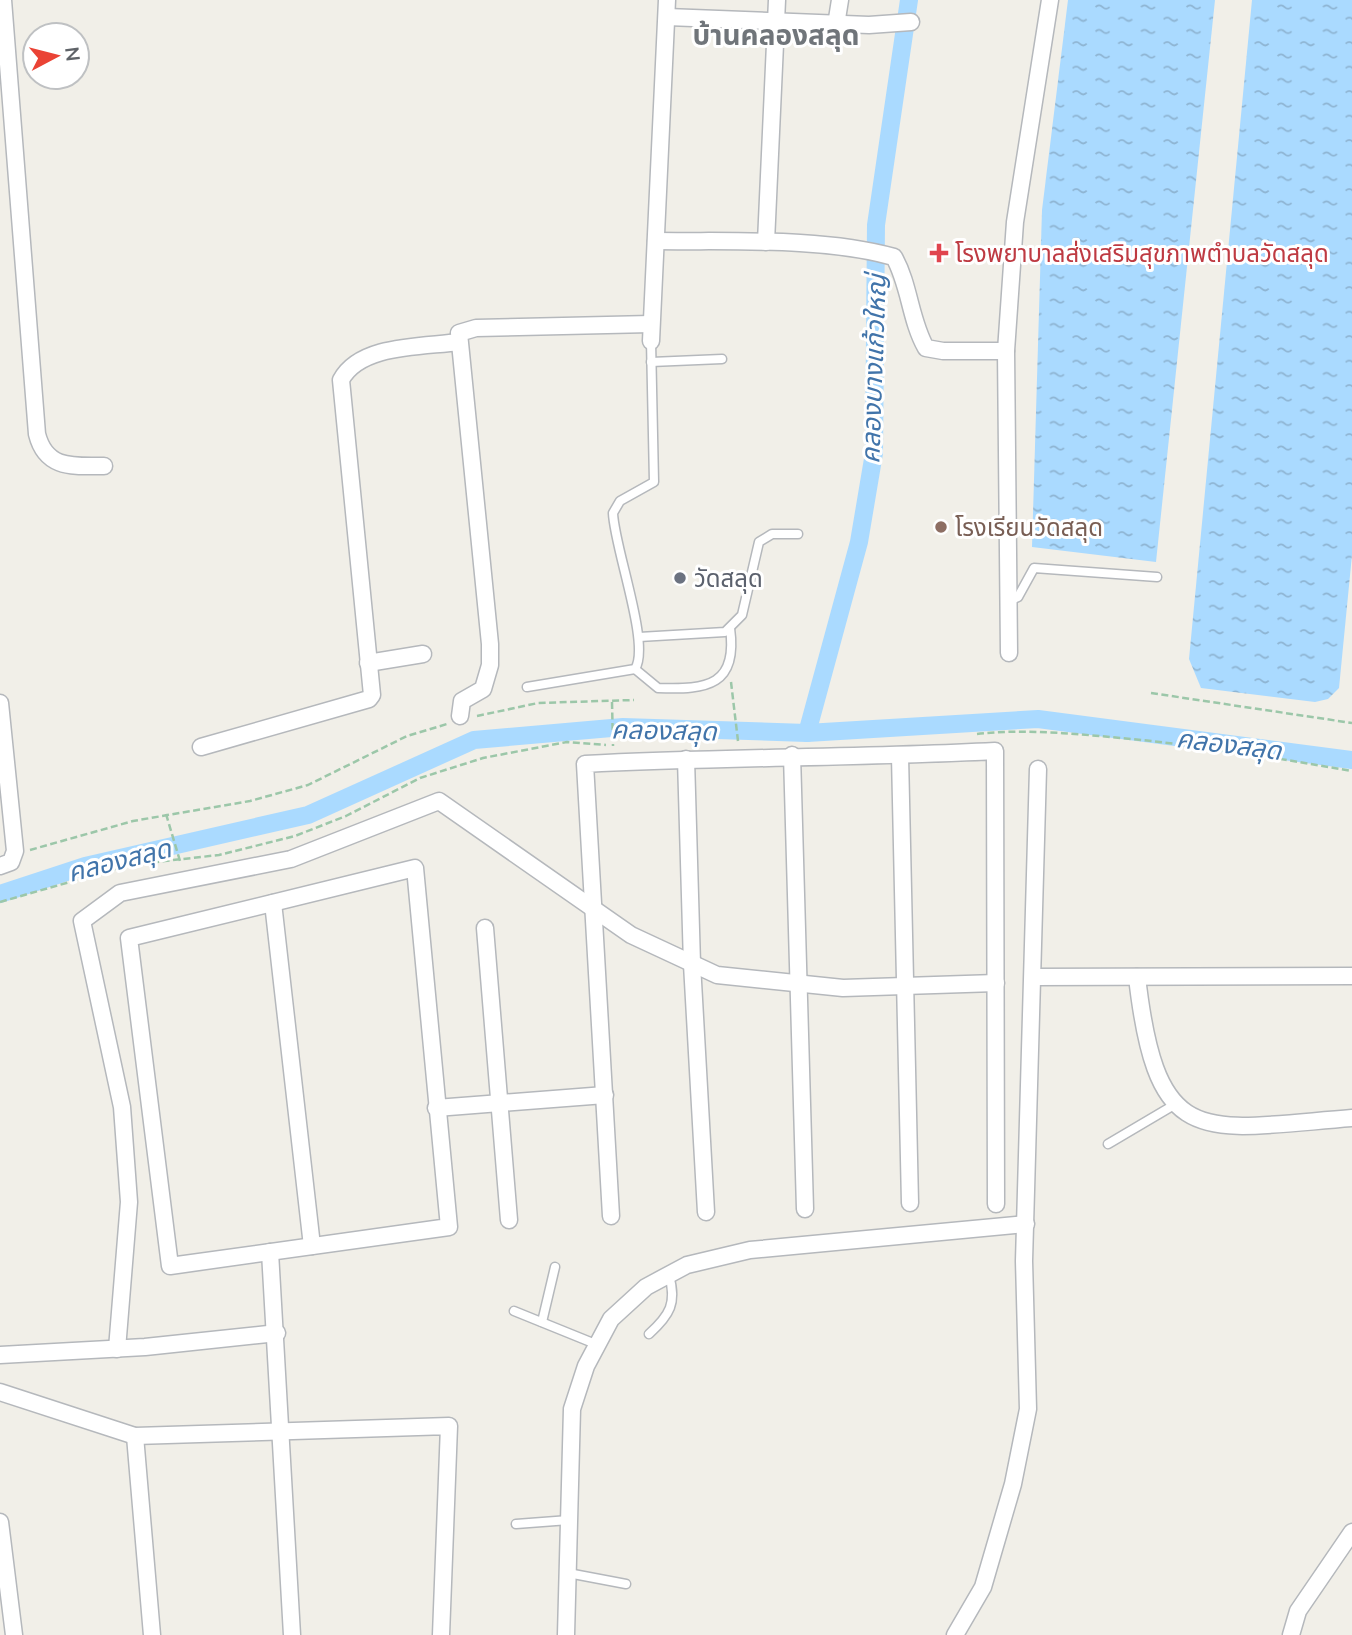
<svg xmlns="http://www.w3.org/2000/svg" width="1352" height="1635" font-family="Mulish,'Noto Sans Thai',sans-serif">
<defs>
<pattern id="water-ripples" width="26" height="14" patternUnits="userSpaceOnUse" patternTransform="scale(1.75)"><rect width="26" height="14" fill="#aadaff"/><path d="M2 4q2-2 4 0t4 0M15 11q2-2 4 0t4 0" fill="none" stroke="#8eb4d2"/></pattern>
</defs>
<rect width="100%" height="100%" fill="#f1efe8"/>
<g fill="url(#water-ripples)">
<path d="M1068,0h147l-59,562 -124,-15 10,-337z"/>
<path d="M1252,0h100v555l-13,133 -11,11 -13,3 -114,-14 -12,-29z"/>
</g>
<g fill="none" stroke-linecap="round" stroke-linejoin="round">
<g stroke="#aadaff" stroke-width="18">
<path d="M807,733l52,-191 15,-89 2,-228 33,-225"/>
<path d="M0,894l85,-28 223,-51 166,-75 149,-13 184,6 231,-14 314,41"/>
</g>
<g stroke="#b5b8bc" stroke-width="11">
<g id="service">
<path d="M651,362l71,-3"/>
<path d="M1009,601l9,-4 16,-29 123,9"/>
<path d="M639,637l86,-5 17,-17 17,-73 13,-8h26"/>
<path d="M635,669l23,19c50,2 80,-3 72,-60"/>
<path d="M527,687l108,-18c16,-24 -21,-122 -22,-156l7,-12 34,-19 -3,-141"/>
<path d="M1108,1144l66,-39"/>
<path d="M514,1311l84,34"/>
<path d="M542,1322l13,-55"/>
<path d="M649,1334c21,-19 28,-31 20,-59"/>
<path d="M516,1524l53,-4"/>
<path d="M568,1573l58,11"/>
</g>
</g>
<g stroke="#b5b8bc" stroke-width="19">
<g id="minor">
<path d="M3,0l34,434c9,36 37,32 67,32"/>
<path d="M667,17l202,8 42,-3"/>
<path d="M836,25l4,-25"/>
<path d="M656,241c74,1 167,-4 238,16 16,29 16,63 32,91l17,3h63"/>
<path d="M766,242l11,-242"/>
<path d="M651,341l16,-341"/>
<path d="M1009,653l-3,-302 9,-129 35,-222"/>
<path d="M368,663l55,-9"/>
<path d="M0,703l15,148 -4,11 -11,4"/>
<path d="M460,716l2,-15 21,-12 7,-24v-21l-31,-311 17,-5 175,-4"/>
<path d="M201,747l168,-48 3,-4 -31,-315c19,-36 82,-33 118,-38"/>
<path d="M792,755l13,454"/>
<path d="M900,756l10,447"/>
<path d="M686,759l6,205 14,248"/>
<path d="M415,868l34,359 -279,39 -41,-328z"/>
<path d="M273,903l39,343"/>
<path d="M485,928l24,292"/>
<path d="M1033,977l319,-1"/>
<path d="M1137,977c20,175 64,153 215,141"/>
<path d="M436,1108l169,-13"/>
<path d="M611,1216l-26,-452c137,-7 274,-6 410,-13l1,453"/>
<path d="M270,1252l22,383"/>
<path d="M117,1349l12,-147 -7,-95 -40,-186 38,-28 171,-34 148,-58 192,134 86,40 126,13 153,-5"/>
<path d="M0,1355l145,-8 132,-14"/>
<path d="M0,1392l135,44 314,-10 -8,209"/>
<path d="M135,1436l17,199"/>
<path d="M0,1522l14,113"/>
<path d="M566,1635l6,-226 14,-43 25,-47 35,-32 41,-22 63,-15 276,-26"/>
<path d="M955,1635l28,-48 30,-103 15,-75 -4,-148 14,-492"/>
<path d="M1291,1635l7,-24 54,-79"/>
</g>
</g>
<g stroke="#9cc7a9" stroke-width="2.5" stroke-dasharray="7 3.5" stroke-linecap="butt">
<path d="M731,682l7,59"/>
<path d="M1151,693l201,30"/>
<path d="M612,702l1,44"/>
<path d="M477,716l61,-13 96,-3"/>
<path d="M977,734c43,-5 89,-1 133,3 81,7 161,20 242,34"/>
<path d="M166,814l14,47"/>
<path d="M30,850l103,-29 117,-20 58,-16 99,-49 40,-12"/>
<path d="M0,902l129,-37 90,-10 76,-19 51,-20 74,-38 63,-20 84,-16 39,3"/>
</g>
<use href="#service" stroke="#fff" stroke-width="8"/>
<use href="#minor" stroke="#fff" stroke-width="16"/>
</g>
<path fill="#e0444e" stroke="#fff" stroke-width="2.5" d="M935.5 242.5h7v7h7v7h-7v7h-7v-7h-7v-7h7z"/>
<circle fill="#8d6e63" stroke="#fff" stroke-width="2.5" cx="941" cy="527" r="7"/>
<circle fill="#6b7280" stroke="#fff" stroke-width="2.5" cx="680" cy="578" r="7"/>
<g text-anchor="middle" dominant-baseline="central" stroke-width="6" stroke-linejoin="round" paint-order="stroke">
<g font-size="24" fill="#be3a42" stroke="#fff" text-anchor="start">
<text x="955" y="253">โรงพยาบาลส่งเสริมสุขภาพตำบลวัดสลุด</text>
</g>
<g font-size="24" fill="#785e54" stroke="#fff" text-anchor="start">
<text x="955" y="527">โรงเรียนวัดสลุด</text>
</g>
<g font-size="24" fill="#5b616d" stroke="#fff" text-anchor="start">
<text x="694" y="578">วัดสลุด</text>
</g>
<g font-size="26" font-style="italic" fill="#4174aa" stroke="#fff">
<text transform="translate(873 369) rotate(-88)">คลองบางแก้วใหญ่</text>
<text transform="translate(664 730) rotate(1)">คลองสลุด</text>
<text transform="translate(1229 744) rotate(7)">คลองสลุด</text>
<text transform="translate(119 860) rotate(-14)">คลองสลุด</text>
</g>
<g font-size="28" font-weight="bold" fill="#70757a" stroke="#fff">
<text x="776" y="34">บ้านคลองสลุด</text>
</g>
</g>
<g transform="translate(56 56) rotate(83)"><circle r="33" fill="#ffffff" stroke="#bfc1c3" stroke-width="2"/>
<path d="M0-5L12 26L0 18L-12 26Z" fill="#ea4335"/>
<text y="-10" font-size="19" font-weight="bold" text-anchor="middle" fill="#5f6368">N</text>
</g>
</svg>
